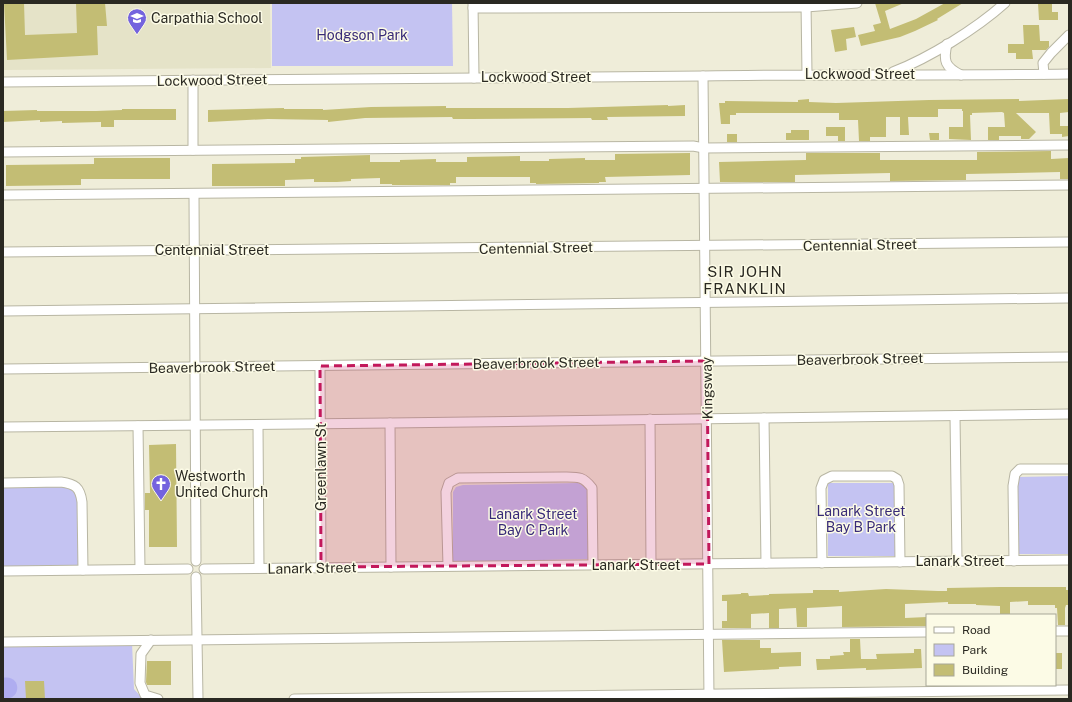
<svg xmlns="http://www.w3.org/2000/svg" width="1072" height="702" font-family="'Public Sans',sans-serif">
<rect width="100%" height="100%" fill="#efedd9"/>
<path fill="#e5e3c8" d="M3,3h267l1,65 -268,2z"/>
<g fill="#c4c3f2">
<path d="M272,3h180l1,63h-181z"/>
<path d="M1069,476v78h-51v-77z"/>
<path d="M3,483l74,4 6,83 -80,1z"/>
<path d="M578,483l6,3 3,4 3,69 -137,3v-70l3,-5 7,-2z"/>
<rect x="828" y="483" width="67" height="73"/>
<path d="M132,643l2,46 9,10h-140v-55z"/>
</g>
<path fill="#afadf0" d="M3,678c19,-4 19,24 0,20z"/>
<g fill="#c3bd74">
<path d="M4,3h20l1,32 52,-2 -1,-30h29l2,23h-10l1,29 -91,5z"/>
<path d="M875,3h29l-19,8 5,18 26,-10 29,-16h18l-26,16 1,1 -23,11 -15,6 -39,9 -3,-11 17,-4 -2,-6 8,-2z"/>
<path d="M1038,3h14v9h6v8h-19z"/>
<path d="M1023,25h16l1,16h9v6l-3,3h-14l1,9h-17v-6h-8v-9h16z"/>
<path d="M854,27l2,10 -10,2 1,11 -12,2 -4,-22z"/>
<path d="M809,99v3l27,1 93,-3 90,-1v2l50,-2v13l-9,1v13h9v10l-7,1v-3h-12l-1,-21h-33l20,19 -7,7h-8v-3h-22v4h-11v-13h17l-1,-14 -2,-1 -30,1v2h-2l1,25 -22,-1v-12h14v-16h-1v-2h-24v8h-30l1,18h-9v-18h-14v20h-16v4h-11l-1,-21h-19v-7h-103v2h-6v9h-9l-2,-21h6v-2l73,1v-2z"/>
<path d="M668,105v1l17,-1v11l-78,1 1,3h-16l-1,-2 -120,1h-18l-1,-2 -87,1 -37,4v-2l-60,-1 -60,3v-12l76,-2v1h39v1l48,-3 75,-1v2h122z"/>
<path d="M122,109h54v11h-62v7h-13v-5l-39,1v-2l-22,1v-2l-37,2v-11l34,-1v1h59l26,-1z"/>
<path d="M826,127h19v14h-7v-5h-12z"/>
<path d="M791,130h18v10h-23v-7h5z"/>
<path d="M929,133h10v7h-9z"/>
<rect x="727" y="134" width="10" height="8"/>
<path d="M1051,151v8l18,-1v21h-9v-7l-94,2v6l-76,1v-8l-95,2v7h-75l-1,-20 87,-2v-7h74v7h97v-8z"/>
<path d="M690,153v22l-85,2 1,5h-7v1l-63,1v-1h-6v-6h-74v6h-6v2h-58v-1h-12v-6l-29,1v2l-14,1h-23v-3l-29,1v6h-73v-22l83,-1v-4h6v-2l69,-2v7h30v-2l36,-1v3h31v-5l53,-1v5h29v-2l36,-1v2h30v-6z"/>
<path d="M94,158h76v21h-89v6l-75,1v-21l88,-1z"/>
<path d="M176,444l1,103h-28v-37h-4v-17h5l-1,-48z"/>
<path d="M1000,587h66v3h3v15h-3l-1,3v17h-7l-1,-17h-2v-3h-27v-4l-18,1v13h-10v-9l-24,-1v-1h-28v-2l-43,2v14l22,-1v9l-85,1v-21l-16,1 -19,1v19h-10l-1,-19 -17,1v19h-10v-15l-18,1v14h-29v-7h5v-20h-5v-6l19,-1v-1h7l1,3 20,-1v-1l44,-1v-3h26v2l47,-3 52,2h9v-3z"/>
<path d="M850,639h10l1,20h16l-1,-5 38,-1v-4h7l1,19 -56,2v-2l-49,2 -1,-11h14v-3l14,-1 -1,-3h7z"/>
<path d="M722,640h38v8h11v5l30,-1v14l-22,1v2l-55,3z"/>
<rect x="1055" y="653" width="7" height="16"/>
<path d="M147,661h24v24h-24l-1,-3z"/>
<path d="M25,681h19l1,18h-19z"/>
</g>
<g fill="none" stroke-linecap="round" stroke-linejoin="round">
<g stroke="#b8b6a3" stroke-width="11">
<g id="minor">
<path d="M473,3l1,75"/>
<path d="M806,3l1,71"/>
<path d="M473,8l333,-1 51,-4"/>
<path d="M947,44c-4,17 -2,23 14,31"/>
<path d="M893,72c36,-14 83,-43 112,-69"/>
<path d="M1044,74l-1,-11 8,-10 18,-18"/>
<path d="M703,76l6,623"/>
<path d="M3,82l700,-6c122,-2 244,0 366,-2"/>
<path d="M193,150v-70"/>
<path d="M3,152l690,-6 11,2 365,-3"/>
<path d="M194,194l2,367"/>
<path d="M3,195l1066,-10"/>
<path d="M3,252l1066,-10"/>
<path d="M3,311l1066,-13"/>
<path d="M320,366l1,201"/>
<path d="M3,369l1066,-12"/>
<path d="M955,416l2,145"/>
<path d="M764,418l2,145"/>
<path d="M650,419l1,146"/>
<path d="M258,425l1,143"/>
<path d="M138,426l2,143"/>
<path d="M3,427l387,-4"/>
<path d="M3,483l58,-1c14,2 19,5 21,20l1,68"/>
<path d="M1014,561l-1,-75 2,-12 5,-5h49"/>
<path d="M822,563l-1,-75 3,-8 8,-4h60l5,3 2,6 1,77"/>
<path d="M448,566l-2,-74 3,-9 9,-5 105,-1c15,0 20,-1 29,11l1,77"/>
<path d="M391,567l-1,-144 679,-9"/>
<path d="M204,569l865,-9"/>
<path d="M3,571l185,-2"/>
<path d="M196,577l2,122"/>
<path d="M1055,631h14"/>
<path d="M151,640l-10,14 -1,29 5,12 13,4"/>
<path d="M3,642l924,-10"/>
<path d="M294,699l775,-9"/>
</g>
</g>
<use href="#minor" stroke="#fff" stroke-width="9"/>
</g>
<path fill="#c2185b" fill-opacity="0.2" stroke="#c2185b" stroke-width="3" stroke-dasharray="8 5" stroke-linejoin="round" d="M707,361l2,203 -388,3 -1,-201z"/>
<defs>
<g id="school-pin" transform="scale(1)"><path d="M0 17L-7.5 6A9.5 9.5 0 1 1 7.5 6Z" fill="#7463de" stroke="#fcfbe6"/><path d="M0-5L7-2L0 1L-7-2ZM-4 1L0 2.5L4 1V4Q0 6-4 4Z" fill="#fff"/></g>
<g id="church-pin" transform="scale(1)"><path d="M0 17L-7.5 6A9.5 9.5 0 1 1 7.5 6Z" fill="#7463de" stroke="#fcfbe6"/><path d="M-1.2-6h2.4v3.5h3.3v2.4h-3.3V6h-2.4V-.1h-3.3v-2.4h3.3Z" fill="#fff"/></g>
</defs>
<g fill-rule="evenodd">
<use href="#school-pin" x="137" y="18"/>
<use href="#church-pin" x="161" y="484"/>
</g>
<g text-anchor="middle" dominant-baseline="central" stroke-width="3" stroke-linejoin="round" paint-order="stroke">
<g font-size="14" fill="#2a2922" stroke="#fcfbe6" text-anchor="start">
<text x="151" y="18">Carpathia School</text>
<text x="175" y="476">Westworth<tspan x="175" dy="16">United Church</tspan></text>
</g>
<g font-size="14" fill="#382b78" stroke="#fcfbe6">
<text x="362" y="35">Hodgson Park</text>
<text x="861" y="511">Lanark Street<tspan x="861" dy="16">Bay B Park</tspan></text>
<text x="533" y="514">Lanark Street<tspan x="533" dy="16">Bay C Park</tspan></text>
</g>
<g font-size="14" fill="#2a2922" stroke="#fcfbe6">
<text x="860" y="74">Lockwood Street</text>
<text x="536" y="77">Lockwood Street</text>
<text transform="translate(212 80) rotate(-1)">Lockwood Street</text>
<text transform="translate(860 245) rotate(-1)">Centennial Street</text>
<text transform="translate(536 248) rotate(-1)">Centennial Street</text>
<text x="212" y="250">Centennial Street</text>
<text transform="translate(860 359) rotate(-1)">Beaverbrook Street</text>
<text transform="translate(536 363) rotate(-1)">Beaverbrook Street</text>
<text transform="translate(212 367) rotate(-1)">Beaverbrook Street</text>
<text transform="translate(707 388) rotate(-91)">Kingsway</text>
<text transform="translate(321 467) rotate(-90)">Greenlawn St</text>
<text x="960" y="561">Lanark Street</text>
<text x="636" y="565">Lanark Street</text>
<text transform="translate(312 568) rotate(-1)">Lanark Street</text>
</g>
<g font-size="15" letter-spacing="1" fill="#2a2922" stroke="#fcfbe6">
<text x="745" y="271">SIR JOHN<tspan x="745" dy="17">FRANKLIN</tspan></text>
</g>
</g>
<rect width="1072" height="702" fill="none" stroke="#2a2922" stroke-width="8"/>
<rect x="926" y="614" width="130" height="72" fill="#fcfbe6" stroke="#a8a798"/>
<rect x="934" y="627" width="20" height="6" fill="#ffffff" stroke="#a8a798"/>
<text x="962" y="634" font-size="12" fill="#2a2922">Road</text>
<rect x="934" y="644" width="20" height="12" fill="#c4c3f2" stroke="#a8a798"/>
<text x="962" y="654" font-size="12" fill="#2a2922">Park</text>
<rect x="934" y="664" width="20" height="12" fill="#c3bd74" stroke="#a8a798"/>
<text x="962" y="674" font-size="12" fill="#2a2922">Building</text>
</svg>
